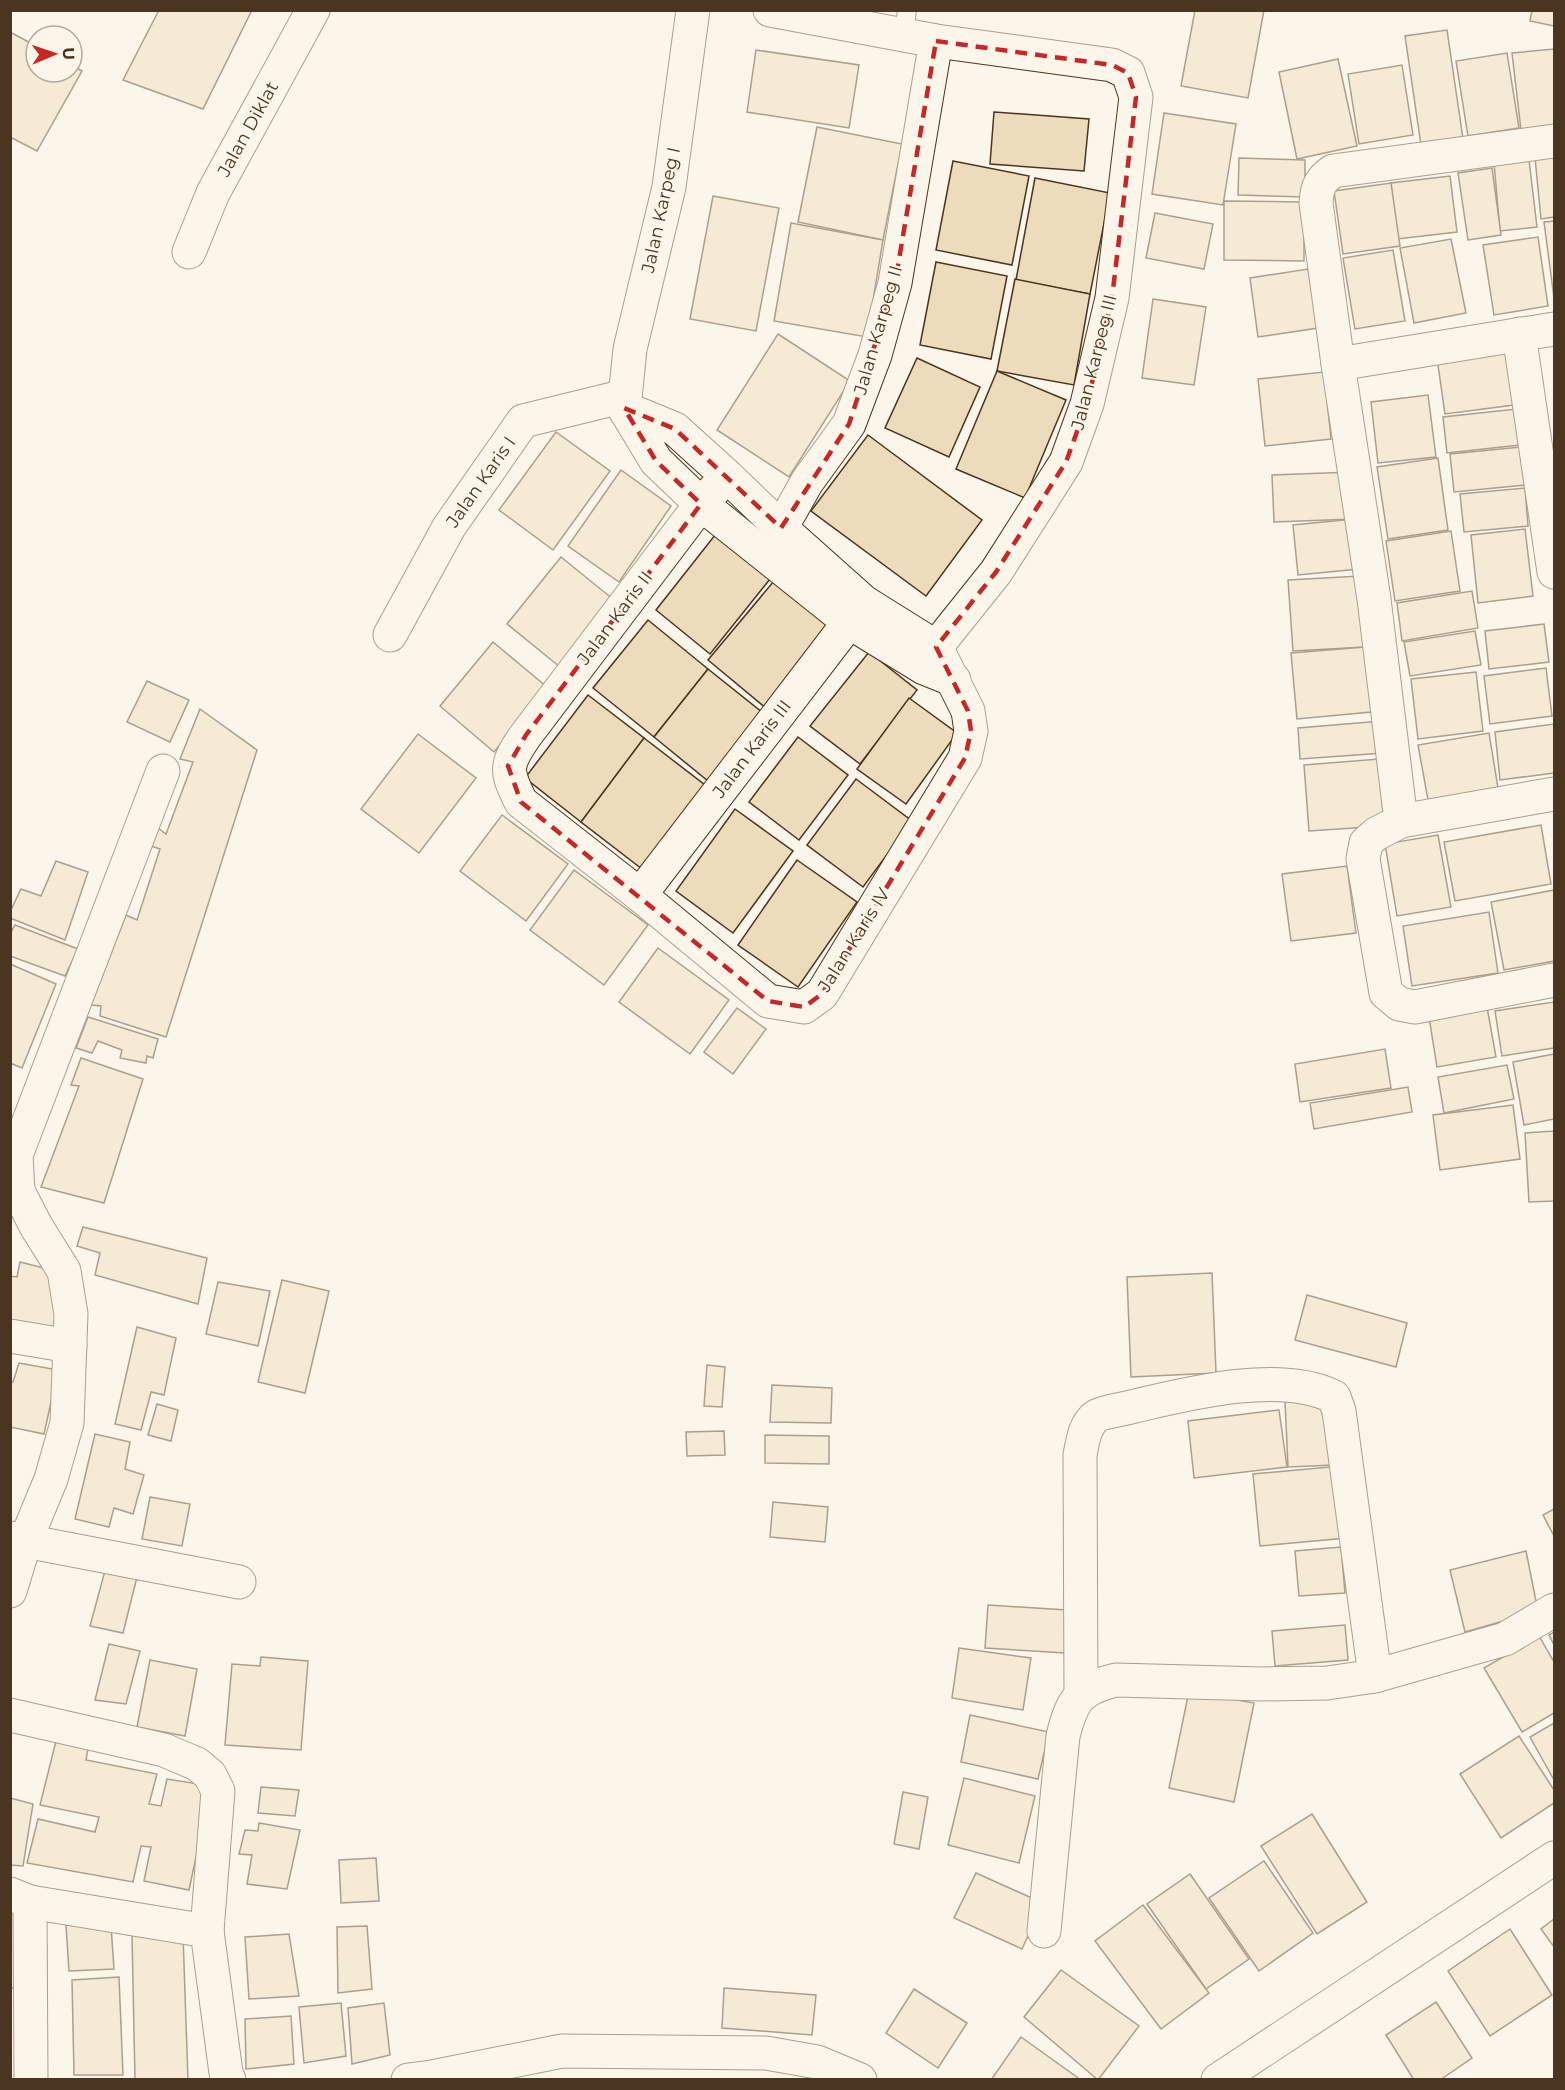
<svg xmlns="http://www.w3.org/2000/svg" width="1565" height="2090" font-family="Montserrat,sans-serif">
<rect width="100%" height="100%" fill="#fbf6e9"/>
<g fill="#ecdcbc" stroke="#4a3520" stroke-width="1.5">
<path d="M159,10h93l-49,99 -80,-29z"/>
<path d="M1195,10h69l-16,88 -67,-12z"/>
<path d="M1532,10h22v16l-24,-5z"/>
<path d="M1447,30l16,109 -42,6 -16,-109z"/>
<path d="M10,32l26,14v26h36v-7l10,6 -45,80 -27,-14z"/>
<path d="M1554,49v78l-33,3 -9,-77z"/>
<path d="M756,50l103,15 -10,63 -102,-16z"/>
<path d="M1507,53l12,75 -51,8 -12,-75z"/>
<path d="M1338,59l19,87 -60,13 -18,-87z"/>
<path d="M1402,65l11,70 -54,9 -11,-70z"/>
<path d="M994,112l95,7 -5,52 -94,-7z"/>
<path d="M1164,113l72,11 -13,81 -71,-11z"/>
<path d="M817,127l85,17 -19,96 -85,-18z"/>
<path d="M1554,156v61l-13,2 -6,-61z"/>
<path d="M1239,158l66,2v37l-67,-2z"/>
<path d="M1529,160l8,67 -37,4 -6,-68z"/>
<path d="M953,161l76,15 -17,89 -76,-15z"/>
<path d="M1492,168l9,67 -33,5 -10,-67z"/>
<path d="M1450,176l7,56 -60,7 -6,-56z"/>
<path d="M1035,178l75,15 -20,101 -74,-14z"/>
<path d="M1391,183l9,63 -57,8 -9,-63z"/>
<path d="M713,196l66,12 -23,123 -66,-12z"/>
<path d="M1224,201l80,1v59l-80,-1z"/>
<path d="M1155,213l58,11 -9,45 -58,-11z"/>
<path d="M1554,221v77l-10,-76z"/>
<path d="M791,223l92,17 -16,97 -93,-16z"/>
<path d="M1538,237l10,69 -54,9 -11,-70z"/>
<path d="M1451,239l15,74 -52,10 -14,-75z"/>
<path d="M1393,250l12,71 -50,8 -12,-71z"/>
<path d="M936,262l71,14 -16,83 -71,-14z"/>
<path d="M1308,269l10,59 -60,9 -8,-59z"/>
<path d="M1015,279l75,15 -16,91 -77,-14z"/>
<path d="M1153,299l53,8 -12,78 -52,-7z"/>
<path d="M778,334l72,47 -61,96 -72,-47z"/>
<path d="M1506,349l8,56 -69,9 -8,-56z"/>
<path d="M917,358l63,29 -31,70 -64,-29z"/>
<path d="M997,371l69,29 -41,98 -69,-29z"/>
<path d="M1324,372l7,67 -66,7 -7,-67z"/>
<path d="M1428,395l8,62 -58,6 -7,-61z"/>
<path d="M1516,409l4,36 -73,8 -4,-36z"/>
<path d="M556,432l54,39 -57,79 -54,-40z"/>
<path d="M868,435l114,85 -56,76 -115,-85z"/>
<path d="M1521,447l4,38 -71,7 -4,-38z"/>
<path d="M1438,458l10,72 -60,9 -11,-72z"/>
<path d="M621,470l50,36 -52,76 -51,-36z"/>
<path d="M1352,472l2,47 -80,3 -2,-47z"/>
<path d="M1525,488l3,38 -64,6 -4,-38z"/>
<path d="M1354,519l5,50 -61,6 -5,-50z"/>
<path d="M1525,529l8,67 -55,7 -7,-68z"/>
<path d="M719,530l55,44 -64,80 -54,-44z"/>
<path d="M1451,531l9,60 -65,10 -9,-60z"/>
<path d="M561,557l53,43 -54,67 -53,-43z"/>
<path d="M779,575l58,49 -70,85 -59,-49z"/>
<path d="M1360,576l5,71 -72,4 -5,-71z"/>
<path d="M1472,591l6,37 -76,13 -5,-38z"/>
<path d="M648,620l60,49 -54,68 -61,-49z"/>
<path d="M1544,624l5,38 -60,7 -4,-38z"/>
<path d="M1475,631l6,34 -71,11 -6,-34z"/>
<path d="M493,642l54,45 -53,65 -54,-46z"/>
<path d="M1365,647l6,65 -74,7 -6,-66z"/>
<path d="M869,652l48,38 -57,74 -50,-38z"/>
<path d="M1546,668l6,48 -62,8 -6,-48z"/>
<path d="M708,669l55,44 -55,68 -54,-44z"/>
<path d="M1476,672l7,59 -65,8 -7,-60z"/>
<path d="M147,681l42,19 -19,42 -43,-20z"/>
<path d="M588,695l56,43 -63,84 -56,-44z"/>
<path d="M909,698l48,35 -51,71 -49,-35z"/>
<path d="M200,709l57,41 -91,287 -66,-21 1,-10 -10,-1 35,-90 11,5 23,-71 -9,-3 7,-18 8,6 27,-72 -13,-3z"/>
<path d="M1381,721l3,32 -84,6 -2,-31z"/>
<path d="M1554,724v49l-54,7 -5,-48z"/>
<path d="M1489,733l9,55 -70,12 -10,-55z"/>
<path d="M418,734l58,44 -57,75 -58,-44z"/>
<path d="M798,737l50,38 -49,65 -50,-38z"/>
<path d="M644,738l61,47 -63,84 -61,-47z"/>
<path d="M1379,759l5,67 -75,5 -5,-66z"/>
<path d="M856,779l56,42 -49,66 -56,-42z"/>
<path d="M735,809l58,42 -60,82 -57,-42z"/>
<path d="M502,815l66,49 -42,57 -66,-50z"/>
<path d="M1541,825l10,59 -96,17 -11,-59z"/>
<path d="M1438,835l13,72 -54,9 -12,-72z"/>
<path d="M797,860l60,42 -59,85 -60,-42z"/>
<path d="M56,861l32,11 -23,68 -55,-22v-6l11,-23 20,7z"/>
<path d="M1347,866l9,67 -65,8 -9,-67z"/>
<path d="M574,870l74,55 -44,60 -74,-55z"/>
<path d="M1554,890v71l-50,9 -13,-68z"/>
<path d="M1489,912l9,61 -86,13 -9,-60z"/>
<path d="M15,925l63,24 -13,27 -55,-20v-22z"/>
<path d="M658,948l71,52 -39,54 -71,-52z"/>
<path d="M10,964l46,20 -34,84 -12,-5z"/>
<path d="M1554,1002v46l-52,8 -7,-45z"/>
<path d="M1487,1007l9,50 -59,10 -8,-50z"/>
<path d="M737,1008l29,21 -33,45 -29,-22z"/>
<path d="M88,1017l70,22 -5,19 -6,-2 -1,7 -26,-5 2,-8 -24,-9 -6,12 -16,-5z"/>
<path d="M1385,1049l6,39 -91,14 -5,-38z"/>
<path d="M1554,1054v65l-30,6 -11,-63z"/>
<path d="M81,1058l62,21 -39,124 -63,-16 38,-101 -8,-1z"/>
<path d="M1507,1065l7,34 -70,14 -6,-36z"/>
<path d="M1408,1087l4,25 -98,17 -4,-26z"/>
<path d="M1513,1105l7,54 -80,11 -7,-55z"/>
<path d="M1554,1131v70l-25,1 -4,-69z"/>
<path d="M83,1227l124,31 -9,46 -103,-29 5,-22 -23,-7z"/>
<path d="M20,1262l32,8 7,61 -49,-10v-45l7,1z"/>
<path d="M1212,1273l4,100 -85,4 -4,-100z"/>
<path d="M282,1280l47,11 -24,102 -47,-11z"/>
<path d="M218,1282l52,9 -12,55 -52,-12z"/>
<path d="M1307,1295l100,28 -11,44 -101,-27z"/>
<path d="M137,1327l39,11 -12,57 -13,-3 -10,38 -26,-6z"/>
<path d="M19,1363l39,7 -14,64 -34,-7v-45h3z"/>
<path d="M707,1365l18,2 -3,40 -18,-1z"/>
<path d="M772,1385l60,3 -1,35 -61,-1z"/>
<path d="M1330,1399l3,66 -45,2 -3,-66z"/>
<path d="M157,1404l21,6 -7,31 -23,-6z"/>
<path d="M1279,1410l8,57 -93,11 -6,-57z"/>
<path d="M724,1431l1,24 -38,1 -1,-24z"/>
<path d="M95,1434l35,8 -5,27 19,6 -11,39 -19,-6 -5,19 -34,-8z"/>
<path d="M765,1435l64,1v28l-64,-1z"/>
<path d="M1340,1466l7,72 -87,8 -7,-72z"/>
<path d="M150,1497l40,7 -8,42 -40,-7z"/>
<path d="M773,1502l55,5 -3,35 -55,-5z"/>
<path d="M1554,1509v27l-11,-21z"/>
<path d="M1341,1547l4,46 -46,3 -4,-45z"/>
<path d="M1526,1551l12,60 -73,21 -15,-62z"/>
<path d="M106,1567l32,6 -15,60 -33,-7z"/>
<path d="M988,1605l79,5 -2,43 -80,-5z"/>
<path d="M1345,1625l3,35 -73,6 -3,-35z"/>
<path d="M1554,1632v13l-5,-10z"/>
<path d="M1539,1636l15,26v51l-32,19 -38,-64z"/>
<path d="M109,1644l31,7 -14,53 -31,-4z"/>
<path d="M959,1648l72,10 -8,52 -71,-12z"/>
<path d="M261,1657l47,4 -7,89 -76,-5 7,-81 28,2z"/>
<path d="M150,1660l47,9 -12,67 -48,-9z"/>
<path d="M1189,1691l65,12 -20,99 -65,-14z"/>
<path d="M970,1715l79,17 -11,47 -77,-17z"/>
<path d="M1554,1723v57l-24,-43z"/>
<path d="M1519,1736l35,54v13l-53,35 -41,-64z"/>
<path d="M57,1737l32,6 -3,17 71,14 -8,30 12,2 6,-27 44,7 -22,104 -45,-9 7,-34 -10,-1 -8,36 -106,-19 11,-44 57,13 4,-15 -59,-12z"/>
<path d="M964,1778l71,18 -16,67 -71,-18z"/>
<path d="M261,1787l38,3 -4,26 -37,-3z"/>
<path d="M903,1792l25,5 -9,52 -25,-5z"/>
<path d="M10,1798l23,6 -10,62 -13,-1z"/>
<path d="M1312,1814l55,88 -50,32 -56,-88z"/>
<path d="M259,1823l41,7 -13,59 -40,-5 5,-29 -13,-1 6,-24 13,1z"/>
<path d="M376,1858l3,43 -38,2 -2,-43z"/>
<path d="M1264,1861l49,72 -54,38 -50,-73z"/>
<path d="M976,1873l67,30 -21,46 -68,-31z"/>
<path d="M1190,1874l59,85 -43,30 -59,-85z"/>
<path d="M10,1904h5l2,84h-7z"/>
<path d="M1143,1905l66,88 -48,36 -66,-88z"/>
<path d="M1554,1919v28l-13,-18z"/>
<path d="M66,1925l45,1 3,43 -45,2z"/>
<path d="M367,1926l5,63 -34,4 -1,-66z"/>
<path d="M1510,1929l42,66 -62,41 -42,-65z"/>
<path d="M289,1934l10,62 -50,3 -4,-62z"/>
<path d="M132,1935h51l5,145h-53z"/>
<path d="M1061,1970l78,56 -41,54 -74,-63z"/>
<path d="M119,1977l4,98h-49l-2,-95z"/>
<path d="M724,1988l92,7 -4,40 -90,-7z"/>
<path d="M914,1989l53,34 -29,45 -52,-35z"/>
<path d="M1436,2002l36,56 -32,22h-26l-28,-45z"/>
<path d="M341,2003l5,53 -42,7 -5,-56z"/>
<path d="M384,2003l6,52 -38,9 -4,-56z"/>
<path d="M291,2016l3,48 -48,5 -1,-50z"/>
<path d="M1021,2037l60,43h-90z"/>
</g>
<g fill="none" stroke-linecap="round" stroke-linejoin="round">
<g stroke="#4a3520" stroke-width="20">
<path id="service" d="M904,35l3,-25"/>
</g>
<g stroke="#4a3520" stroke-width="35">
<g id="minor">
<path d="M770,10l166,31 176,24 16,8 8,24 -24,201 -25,106 -21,58 -70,110 -60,75"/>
<path d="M1554,141l-221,30c-13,9 -16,16 -17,32l22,161 36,235 27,222 -25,13 -10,9 -3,16 23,134 13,11 16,3 139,-27"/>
<path d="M189,252l24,-59 100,-183"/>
<path d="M1519,334l35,238"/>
<path d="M1338,364l216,-35"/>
<path d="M624,408l51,21 52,47 54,52 83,74 72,45 32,64 3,20 -6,27 -143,236 -18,13 -36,-6 -128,-106 -119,-93c-16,-32 -16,-37 5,-67l175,-231 26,-28"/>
<path d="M624,408l32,53 45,43 148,118 75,46 30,12"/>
<path d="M624,408l6,-59 39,-162 24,-177"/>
<path d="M781,528l26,-46 42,-58 26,-69 20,-72 41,-242"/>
<path d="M390,635l59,-108 74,-106 102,-25"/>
<path d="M1401,821l153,-27"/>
<path d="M640,895l223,-291"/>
<path d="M10,1336l60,10"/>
<path d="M10,1538l229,44"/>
<path d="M10,1591l15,-49 26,-63 16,-56 4,-109 -7,-43 -28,-45 -18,-35 -2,-36 147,-384"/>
<path d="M1081,1694l-1,-239c3,-14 4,-28 15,-38 6,-5 30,-8 40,-11 55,-13 147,-36 199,-9l5,14 36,265"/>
<path d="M10,1715l154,35 33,14 13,11 8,16 -11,140"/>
<path d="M10,1894l20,8 177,29 19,142 3,7"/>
<path d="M30,1902l1,178"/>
<path d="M1044,1931l19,-195c9,-36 16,-47 53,-56l146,4 65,-1 48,-7 130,-37 49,-29"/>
<path d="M408,2080l24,-3 130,-26 204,2 51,9 43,18"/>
<path d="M1218,2080l336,-222"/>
</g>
</g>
<use href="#service" stroke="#fbf6e9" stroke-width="18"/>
<use href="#minor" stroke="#fbf6e9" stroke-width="33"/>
</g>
<path d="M0 0H1565V2090H0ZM936,41l176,24 16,8 8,24 -24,201 -25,106 -21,58 -70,110 -60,75 32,64 3,20 -6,27 -143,236 -18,13 -36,-6 -247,-199 -13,-36 18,-31 175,-231 -45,-43 -32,-53 51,21 106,99 68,-104 46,-141z" fill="#fbf6e9" fill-opacity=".55" fill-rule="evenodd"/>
<path fill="none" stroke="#c62828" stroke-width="4.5" stroke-dasharray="12 8" stroke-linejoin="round" d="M936,41l176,24 16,8 8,24 -24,201 -25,106 -21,58 -70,110 -60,75 32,64 3,20 -6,27 -143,236 -18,13 -36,-6 -247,-199 -13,-36 18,-31 175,-231 -45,-43 -32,-53 51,21 106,99 68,-104 46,-141z"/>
<g text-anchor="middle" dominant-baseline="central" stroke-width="4.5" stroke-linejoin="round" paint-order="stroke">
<g font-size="18" fill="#4a3520" stroke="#fbf6e9">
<text transform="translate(248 129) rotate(-61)">Jalan Diklat</text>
<text transform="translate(661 210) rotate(-78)">Jalan Karpeg I</text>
<text transform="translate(878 330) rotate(-74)">Jalan Karpeg II</text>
<text transform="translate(1094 362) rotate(-76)">Jalan Karpeg III</text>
<text transform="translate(481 482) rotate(-55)">Jalan Karis I</text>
<text transform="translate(615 618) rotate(-53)">Jalan Karis II</text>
<text transform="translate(752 749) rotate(-53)">Jalan Karis III</text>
<text transform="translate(854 940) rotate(-58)">Jalan Karis IV</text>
</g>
</g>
<rect width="1565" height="2090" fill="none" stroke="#4a3520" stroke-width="24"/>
<g transform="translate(54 54) rotate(88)"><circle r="28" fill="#fbf6e9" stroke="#b4a999" stroke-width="1.5"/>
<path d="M0-4.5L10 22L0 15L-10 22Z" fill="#c62828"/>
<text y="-9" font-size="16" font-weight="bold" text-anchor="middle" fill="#4a3520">U</text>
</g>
</svg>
